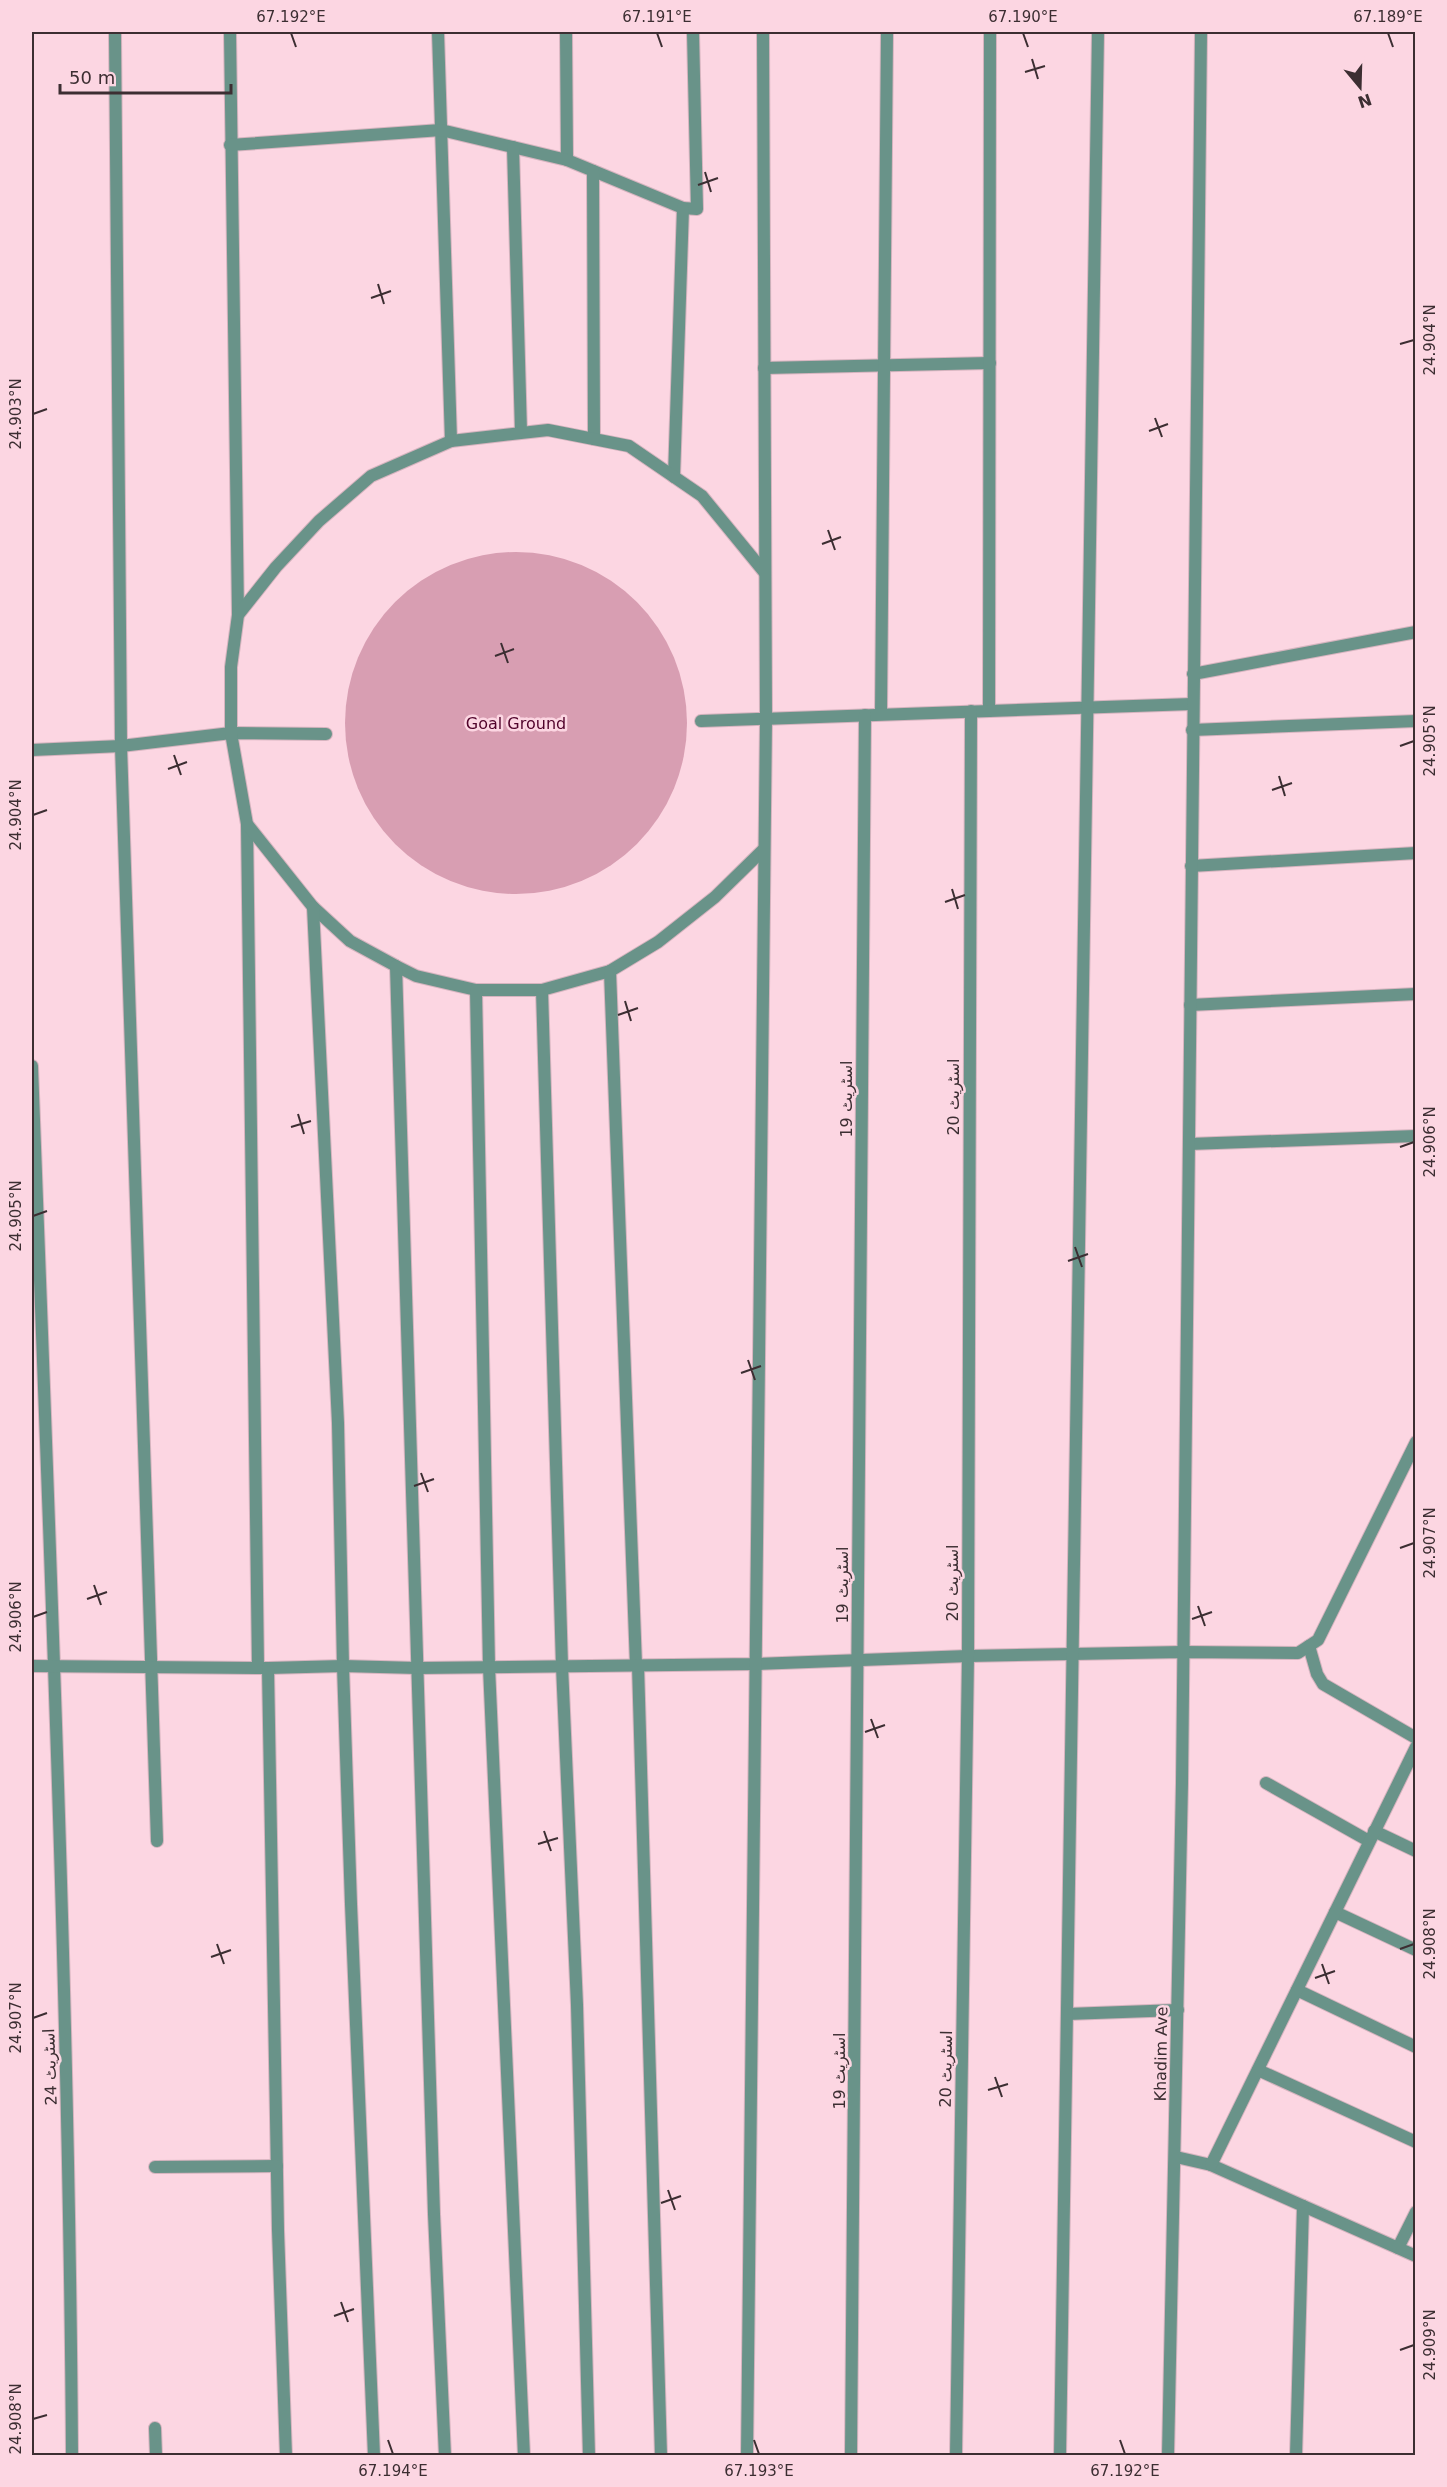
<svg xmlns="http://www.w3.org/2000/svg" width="1447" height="2487" font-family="'DejaVu Sans',Cairo,sans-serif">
<rect width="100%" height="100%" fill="#fcd6e2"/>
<circle fill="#d89eb2" cx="516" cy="723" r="171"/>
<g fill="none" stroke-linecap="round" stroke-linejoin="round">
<g stroke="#d6b4bf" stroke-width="14">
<g id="street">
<path d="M115,32l6,714 36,1095"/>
<path d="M230,32l8,583"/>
<path d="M438,32l13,409"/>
<path d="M566,32l1,128"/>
<path d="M230,145l211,-15 126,30 116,48 14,1 -4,-177"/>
<path d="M513,147l8,285"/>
<path d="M593,171l1,268"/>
<path d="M764,368l226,-5"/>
<path d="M674,477l9,-269"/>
<path d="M1193,674l223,-42"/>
<path d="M989,711l1,-679"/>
<path d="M881,714l6,-682"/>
<path d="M701,721l491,-17"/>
<path d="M1192,730l224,-9"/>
<path d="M32,750l89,-4 110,-13 95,1"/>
<path d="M247,824l11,844"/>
<path d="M764,849l-49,48 -57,45 -48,29 -68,19h-66l-60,-14 -20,-10 -46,-25 -37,-34 -66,-83 -16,-91v-66l7,-52 38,-48 43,-46 52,-45 80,-35 97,-11 81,16 73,50 63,77"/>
<path d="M1191,866l225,-13"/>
<path d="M313,907l25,516 5,243 8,238 23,552"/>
<path d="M396,966l38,1248 11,242"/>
<path d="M610,971l26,694"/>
<path d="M476,990l13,677 35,789"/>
<path d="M542,990l20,676 15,339 12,451"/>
<path d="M1190,1005l226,-11"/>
<path d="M32,1066c17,463 37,926 40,1390"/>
<path d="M1189,1144l227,-8"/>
<path d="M1309,1646l8,28 6,10 93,54"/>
<path d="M638,1665l23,791"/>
<path d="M32,1666l236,2 75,-2 74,2 338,-4 213,-8 215,-4 115,1 20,-13 98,-198"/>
<path d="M268,1668l10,562 8,226"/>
<path d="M1266,1783l103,58"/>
<path d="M1374,1831l42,20"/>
<path d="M1335,1912l81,38"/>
<path d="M1297,1990l119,57"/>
<path d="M1067,2014l111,-4"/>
<path d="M1258,2070l158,72"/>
<path d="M1176,2157l35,8 205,91"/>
<path d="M1211,2165l205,-418"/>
<path d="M155,2167l122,-1"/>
<path d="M1398,2248l18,-36"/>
<path d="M155,2428l1,28"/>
<path d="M747,2456l19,-1738 -3,-686"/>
<path d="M851,2456l14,-1741"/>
<path d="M956,2456l12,-800 3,-945"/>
<path d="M1060,2456l38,-2424"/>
<path d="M1168,2456l14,-673 19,-1751"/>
<path d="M1296,2456l7,-250"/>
</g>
</g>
<use href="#street" stroke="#699389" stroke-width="12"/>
</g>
<path fill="none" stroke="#3c2e32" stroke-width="2" d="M291,33l5,14M657,33l5,14M1023,33l5,14M1388,33l5,14M1032,59l6,20M1025,72l20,-6M705,172l6,20M698,185l20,-7M378,284l6,20M371,298l20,-7M1400,344l14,-4M33,414l14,-5M1155,418l7,19M1149,431l19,-7M828,530l7,20M822,544l19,-7M501,643l7,20M495,656l19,-7M1400,746l14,-5M174,755l7,20M168,769l19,-7M1279,776l6,20M1272,790l20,-7M33,815l14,-5M952,889l6,20M945,902l20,-7M625,1001l6,20M618,1015l20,-7M298,1114l6,20M291,1127l20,-6M1400,1147l14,-5M33,1216l14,-5M1075,1247l7,20M1068,1261l20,-7M748,1360l7,20M741,1373l20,-7M421,1473l7,19M414,1486l20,-7M1400,1548l14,-5M94,1585l7,20M87,1599l20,-7M1198,1606l7,20M33,1617l14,-5M1192,1619l20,-7M871,1719l7,19M865,1732l20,-7M544,1831l7,20M538,1844l20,-6M217,1944l7,20M1400,1949l14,-5M211,1957l20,-7M1322,1964l7,20M1315,1978l20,-7M33,2018l14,-5M995,2077l7,20M988,2090l20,-6M668,2190l7,20M661,2203l20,-7M341,2302l7,20M334,2316l20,-7M1400,2350l14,-5M33,2419l14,-4M388,2440l5,14M754,2440l5,14M1120,2440l5,14"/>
<g text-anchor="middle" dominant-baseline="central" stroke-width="5" stroke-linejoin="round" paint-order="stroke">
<g font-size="16" fill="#51032b" stroke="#fcd6e2">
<text x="516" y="723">Goal Ground</text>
</g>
<g font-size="16" fill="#3c2e32" stroke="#fcd6e2">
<text transform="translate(953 1097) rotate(-90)">اسٹریٹ 20</text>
<text transform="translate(846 1099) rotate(-90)">اسٹریٹ 19</text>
<text transform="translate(952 1583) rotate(-90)">اسٹریٹ 20</text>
<text transform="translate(842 1585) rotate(-90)">اسٹریٹ 19</text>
<text transform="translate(1161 2054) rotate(-89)">Khadim Ave</text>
<text transform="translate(50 2067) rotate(-92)">اسٹریٹ 24</text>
<text transform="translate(946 2069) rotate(-89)">اسٹریٹ 20</text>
<text transform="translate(839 2071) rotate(-90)">اسٹریٹ 19</text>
</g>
</g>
<rect width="1447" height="2487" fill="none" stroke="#fcd6e2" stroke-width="66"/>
<g transform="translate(1360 87) rotate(161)" stroke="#fcd6e2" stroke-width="4.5" paint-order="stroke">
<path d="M0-4.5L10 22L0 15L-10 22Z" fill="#3c2e32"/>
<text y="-9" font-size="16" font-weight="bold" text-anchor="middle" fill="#3c2e32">N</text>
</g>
<path d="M60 84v9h171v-9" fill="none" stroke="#3c2e32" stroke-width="3"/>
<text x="69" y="84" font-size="18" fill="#3c2e32" stroke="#fcd6e2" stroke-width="4.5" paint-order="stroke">50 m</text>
<rect x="33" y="33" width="1381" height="2421" fill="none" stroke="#3c2e32" stroke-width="2"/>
<g font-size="15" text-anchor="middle" fill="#3c2e32">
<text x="291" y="22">67.192°E</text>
<text x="657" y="22">67.191°E</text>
<text x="1023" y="22">67.190°E</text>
<text x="1388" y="22">67.189°E</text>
<text transform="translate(1430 340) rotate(-90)" y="5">24.904°N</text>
<text transform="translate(16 414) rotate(-90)" y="5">24.903°N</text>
<text transform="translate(1430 741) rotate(-90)" y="5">24.905°N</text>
<text transform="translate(16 815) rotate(-90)" y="5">24.904°N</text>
<text transform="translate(1430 1142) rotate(-90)" y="5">24.906°N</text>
<text transform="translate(16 1216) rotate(-90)" y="5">24.905°N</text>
<text transform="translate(1430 1543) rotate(-90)" y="5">24.907°N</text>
<text transform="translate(16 1617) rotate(-90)" y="5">24.906°N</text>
<text transform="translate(1430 1944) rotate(-90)" y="5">24.908°N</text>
<text transform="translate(16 2018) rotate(-90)" y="5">24.907°N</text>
<text transform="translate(1430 2345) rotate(-90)" y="5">24.909°N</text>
<text transform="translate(16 2419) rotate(-90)" y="5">24.908°N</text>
<text x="393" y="2476">67.194°E</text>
<text x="759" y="2476">67.193°E</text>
<text x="1125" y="2476">67.192°E</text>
</g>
</svg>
